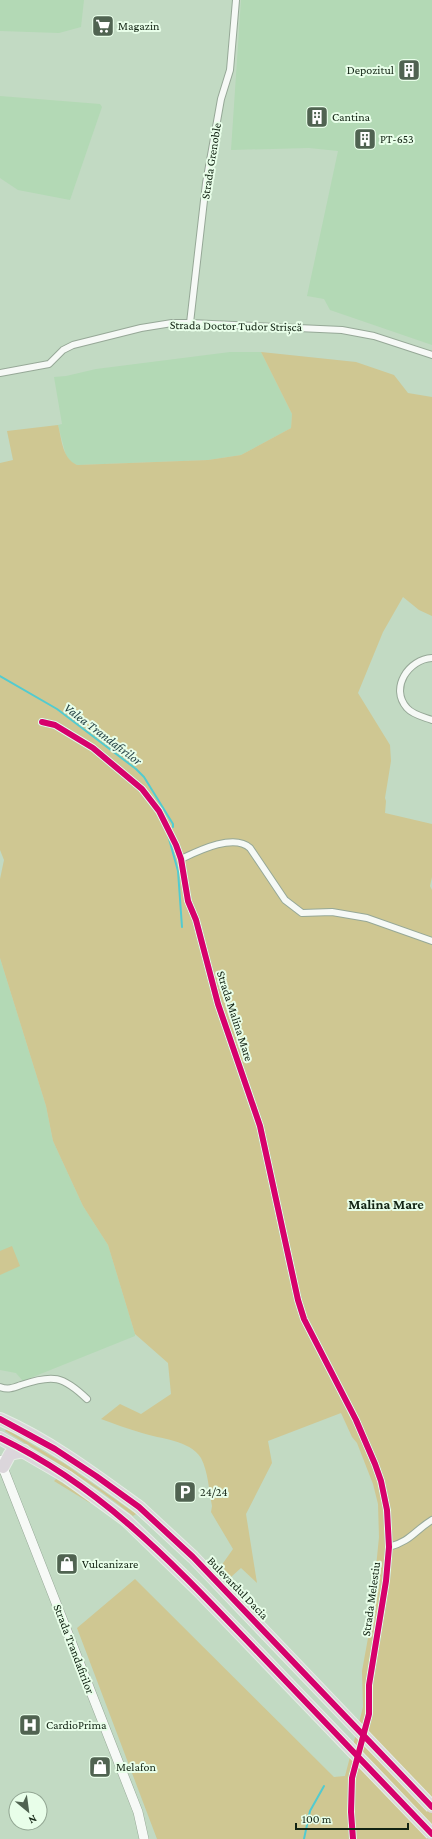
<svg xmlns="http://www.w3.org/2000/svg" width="432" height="1839" font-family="'Crimson Pro',serif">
<rect width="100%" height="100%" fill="#c2dac3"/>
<g fill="#b3d9b5">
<path d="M0,0h84l-3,27 -22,6 -59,-2z"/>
<path d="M241,0h191v345l-102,-35 -6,-11 -17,-3 31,-145 -29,-3 -78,2z"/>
<path d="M0,96l100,8 2,3 -32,93 -52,-10 -18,-12z"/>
<path d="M230,352h31l31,62 -1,14 -50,27 -33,5 -131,5 -7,-3 -4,-6 -8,-31 4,-1 -8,-47 12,-1 30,-7z"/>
<path d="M0,958l46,148 7,35 30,65 25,39 27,89v2l-112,45 -7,-8 -16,-3z"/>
</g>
<g fill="#cfc792">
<path d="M261,352l95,10 38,13 14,18 24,4v219l-13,-6 -16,-13 -20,35 -25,61 32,52 1,16 -6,37 1,3 -1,12 47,11v53l-2,9 2,4v949h-275l-80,-211 58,-49 199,198 11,-1 18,-69 -1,-36 8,-44 9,-90 -1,-33 -5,-20 -16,-41 -5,-6 -11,-24 -73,28 4,22 -26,51 11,69 -16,-15 -10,9 -10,-11 12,-17 -22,-37 1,-6c-3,-15 -4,-35 -11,-48 -11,-18 -41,-19 -59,-25 -14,-4 -27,-9 -41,-14l19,-15 21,10 30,-20 -3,-31 -33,-29 -27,-89 -25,-39 -30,-65 -7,-35 -46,-148v-79l4,-19 -4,-10v-387l13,-3 -6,-29 51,-6c4,15 4,33 19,40l131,-5 33,-5 50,-27 1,-14z"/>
<path d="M12,1246l8,20 -20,9v-24z"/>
<path d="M6,1429l59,35 71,50 -3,2c-40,-33 -84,-58 -128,-85z"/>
<path d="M56,1479l33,21 1,3 -36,-22z"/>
</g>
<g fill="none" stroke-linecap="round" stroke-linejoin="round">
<g stroke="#52cbd0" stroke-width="2">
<path d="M0,676l57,33 79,60 8,8 29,47v3"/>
<path d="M168,835l10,36 4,56"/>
<path d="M304,1839l6,-28 14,-25"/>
</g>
<g stroke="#96a897" stroke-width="8">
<g id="street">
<path d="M190,323l16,-140 15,-84 9,-29 6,-70"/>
<path d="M0,373l49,-9 14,-14 10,-5 68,-17 31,-5h18l152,7 32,6 58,19"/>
<path d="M432,658c-23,1 -43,30 -25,50 6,7 17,9 25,12"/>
<path d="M42,722l13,3 38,23 49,41 17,22 17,34 5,14 7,42 8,19 22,84 42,122 38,174 6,19 52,101 19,44 6,17 6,29 2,37 -3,34 -17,104v29l-17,64 -1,34 2,27"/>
<path d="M181,859c17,-8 53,-26 69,-11l35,52 17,13 30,-1 35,6 65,23"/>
<path d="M0,1387c8,3 13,1 21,-2 32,-11 42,-9 66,14"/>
<path d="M389,1547c22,-6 25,-16 43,-27"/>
</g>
</g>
<g stroke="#96a897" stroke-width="10">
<path id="secondary" d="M0,1460l138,352 6,27"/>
</g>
<g stroke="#e4eee4" stroke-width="14">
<g id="highway">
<path d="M0,1419c50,22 95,56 139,88"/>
<path d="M0,1438l67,39 59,43"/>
<path d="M3,1467l7,-13 14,-3"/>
</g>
</g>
<use href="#street" stroke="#f6f9f6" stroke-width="6"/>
<use href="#secondary" stroke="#f6f9f6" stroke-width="9"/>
<use href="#highway" stroke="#dbd6db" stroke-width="12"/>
<g stroke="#e4eee4" stroke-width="14" stroke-linecap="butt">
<g id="highway-bridge">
<path d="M139,1507l54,50 239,250"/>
<path d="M126,1520l73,71 233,243"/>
</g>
</g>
<use href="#highway-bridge" stroke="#dbd6db" stroke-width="12"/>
<g stroke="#e8fee9" stroke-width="8">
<g id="cycleway">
<path d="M42,722l13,3 38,23 49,41 17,22 17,34 5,14 7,42 8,19 22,84 42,122 38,174 6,19 52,101 19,44 6,17 6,29 2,37 -3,34 -17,104v29l-17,64 -1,34 2,27"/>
<path d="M0,1419l55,30 41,27 43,31 54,50 239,250"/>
<path d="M0,1438c104,50 176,129 254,210 60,62 119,124 178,186"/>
</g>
</g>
<use href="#cycleway" stroke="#d6006c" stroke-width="6"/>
</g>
<defs>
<g id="supermarket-square" transform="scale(1.15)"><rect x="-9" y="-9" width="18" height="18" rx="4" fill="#506351" stroke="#e8fee9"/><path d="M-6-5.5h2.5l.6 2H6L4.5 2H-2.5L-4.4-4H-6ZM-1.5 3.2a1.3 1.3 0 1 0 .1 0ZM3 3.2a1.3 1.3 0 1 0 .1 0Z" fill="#fff"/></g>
<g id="building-square" transform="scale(1.15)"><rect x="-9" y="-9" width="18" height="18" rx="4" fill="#506351" stroke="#e8fee9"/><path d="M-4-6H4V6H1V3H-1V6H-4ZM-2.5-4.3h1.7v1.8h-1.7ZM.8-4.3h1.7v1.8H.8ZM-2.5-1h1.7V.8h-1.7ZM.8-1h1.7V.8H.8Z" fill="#fff"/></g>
<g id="parking-square" transform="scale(1.15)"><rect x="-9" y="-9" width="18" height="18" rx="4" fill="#506351" stroke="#e8fee9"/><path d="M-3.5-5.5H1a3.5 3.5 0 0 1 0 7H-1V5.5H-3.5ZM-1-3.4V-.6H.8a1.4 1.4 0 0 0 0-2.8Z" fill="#fff"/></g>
<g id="shop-square" transform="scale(1.15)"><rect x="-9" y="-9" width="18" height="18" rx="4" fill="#506351" stroke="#e8fee9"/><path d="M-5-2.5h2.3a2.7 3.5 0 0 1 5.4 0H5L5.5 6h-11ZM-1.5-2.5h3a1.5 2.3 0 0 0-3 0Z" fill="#fff"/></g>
<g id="hospital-square" transform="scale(1.15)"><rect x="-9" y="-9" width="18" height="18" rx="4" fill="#506351" stroke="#e8fee9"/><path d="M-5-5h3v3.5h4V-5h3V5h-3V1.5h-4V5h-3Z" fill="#fff"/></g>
</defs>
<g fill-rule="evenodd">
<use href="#supermarket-square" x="103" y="26"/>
<use href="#building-square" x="409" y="70"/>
<use href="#building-square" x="317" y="117"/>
<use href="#building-square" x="365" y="139"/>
<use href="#parking-square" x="185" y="1492"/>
<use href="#shop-square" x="67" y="1564"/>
<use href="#hospital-square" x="30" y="1725"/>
<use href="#shop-square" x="100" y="1767"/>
</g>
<g text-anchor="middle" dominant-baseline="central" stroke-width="4" stroke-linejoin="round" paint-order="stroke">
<g font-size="12" fill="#122313" stroke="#e8fee9" text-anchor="start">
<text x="118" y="26">Magazin</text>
<text x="394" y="70" text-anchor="end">Depozitul</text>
<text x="332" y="117">Cantina</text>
<text x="380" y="139">PT-653</text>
<text x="200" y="1492">24/24</text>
<text x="82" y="1564">Vulcanizare</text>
<text x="46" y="1725">CardioPrima</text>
<text x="116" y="1767">Melafon</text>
</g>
<g font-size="12" fill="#122313" stroke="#e8fee9">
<text transform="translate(211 161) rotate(-81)">Strada Grenoble</text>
<text transform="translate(236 326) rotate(1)">Strada Doctor Tudor Strișcă</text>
<text transform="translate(235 1016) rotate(72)">Strada Malina Mare</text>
<text transform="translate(238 1588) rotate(46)">Bulevardul Dacia</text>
<text transform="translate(371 1599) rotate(-82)">Strada Melestiu</text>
<text transform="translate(74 1649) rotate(69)">Strada Trandafirilor</text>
</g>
<g font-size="13" font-style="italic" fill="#1f3d41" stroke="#e8fee9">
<text transform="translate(103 734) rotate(37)">Valea Trandafirilor</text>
</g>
<g font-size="14" font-weight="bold" fill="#122313" stroke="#e8fee9">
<text x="386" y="1204">Malina Mare</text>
</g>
</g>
<g transform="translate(28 1811) rotate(151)"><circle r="19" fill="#e8fee9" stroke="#92a693"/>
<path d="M0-3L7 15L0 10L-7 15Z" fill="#506351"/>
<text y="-6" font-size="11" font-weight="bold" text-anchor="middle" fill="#122313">N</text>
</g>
<path d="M296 1823v6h112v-6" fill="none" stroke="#122313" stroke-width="2"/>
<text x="302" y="1823" font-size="12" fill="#122313" stroke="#e8fee9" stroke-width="3" paint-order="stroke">100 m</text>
</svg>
